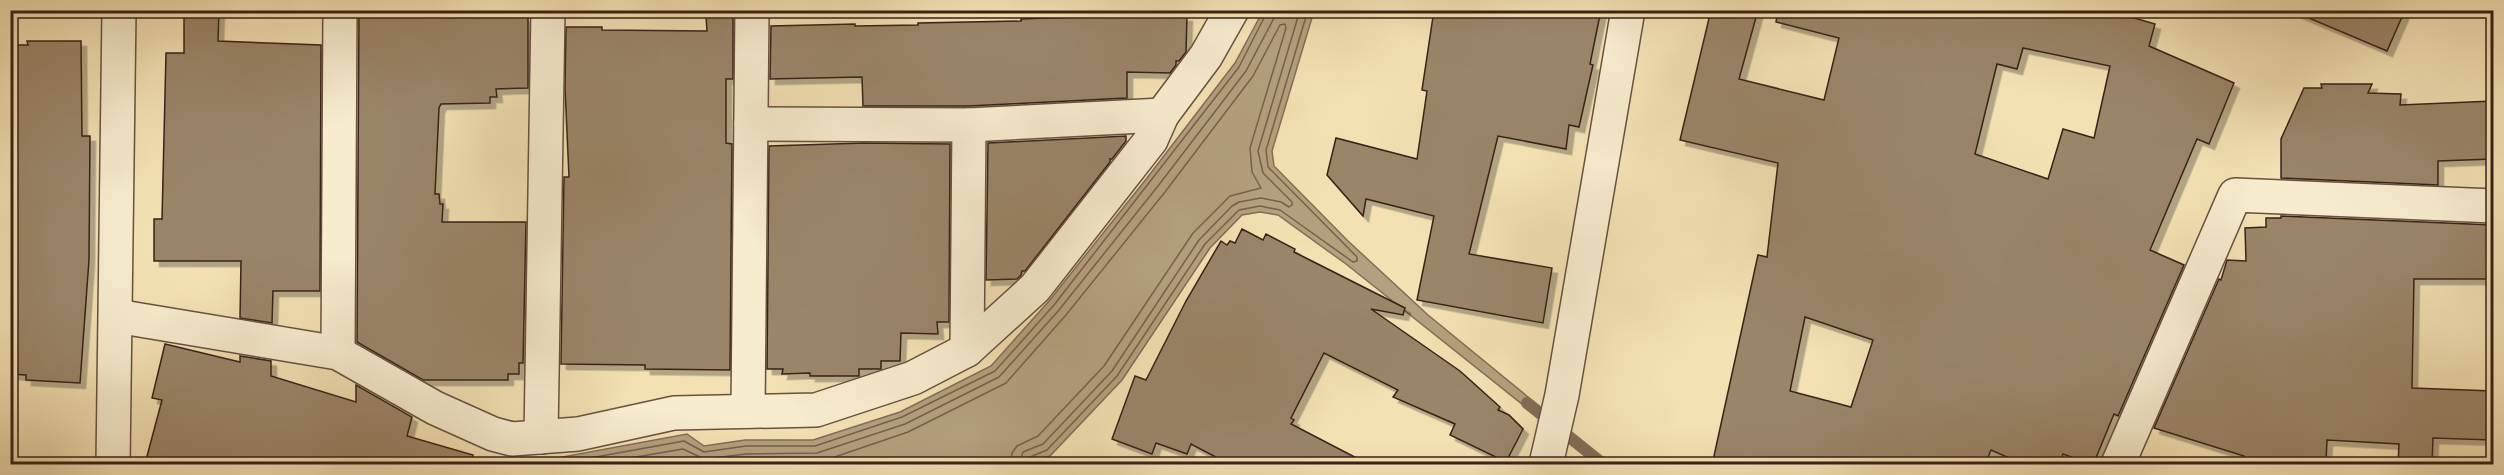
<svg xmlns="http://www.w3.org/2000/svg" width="2504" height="475" font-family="'IM FELL English',serif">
<defs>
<filter id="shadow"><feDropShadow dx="5.5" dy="5.5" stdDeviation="0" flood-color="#0004"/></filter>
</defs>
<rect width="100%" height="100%" fill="#f3e1b4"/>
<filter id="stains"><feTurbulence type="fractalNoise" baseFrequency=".00333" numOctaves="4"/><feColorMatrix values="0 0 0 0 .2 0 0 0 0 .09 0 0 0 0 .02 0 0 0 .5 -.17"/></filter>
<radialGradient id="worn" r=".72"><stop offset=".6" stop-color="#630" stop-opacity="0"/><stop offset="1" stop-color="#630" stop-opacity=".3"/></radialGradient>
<path fill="#b4a07f" stroke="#836d55" stroke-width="1.5" d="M1263,11h51l-42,140 2,15 74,75 80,74 111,91 -2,10 -191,-152 -68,-49 -18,-3 -18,3 -32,33 -88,132 -72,76 -25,8h-474v-5l136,-25 17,12 41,-6h68l87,-28 91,-46 58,-65 98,-123 88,-115z"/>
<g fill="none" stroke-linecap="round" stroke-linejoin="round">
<g stroke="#76604b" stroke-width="1.5">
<path d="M557,464l127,-23 20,11 42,-6h69l87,-29 93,-46 59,-66 185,-238 29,-57"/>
<path d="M595,464l88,-15 21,10 42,-5 71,-1 88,-29 94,-47 60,-67 99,-124 88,-115 28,-53 1,-8"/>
<path d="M732,464l88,-2 88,-30 98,-49 60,-68 99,-123 88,-116 27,-51 5,-1 1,4 -36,120 2,24 9,16 -31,8 -37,37 -89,133 -66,70 -21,10 -5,7 -2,11"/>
<path d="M1019,464l4,-12 20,-8 69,-73 87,-131 33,-34 7,-4 22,-4 20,4 8,5 3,-2v-3l-29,-29 -5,-22 42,-141"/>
<path d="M1026,464l4,-7 17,-7 70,-74 88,-132 34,-34 21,-4 20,4 73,52 4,-1v-4l-89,-90 -2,-17 42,-140"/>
</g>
<g stroke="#836d55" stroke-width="12">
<path d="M2488,10l6,3"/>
<path d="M1527,403l76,61"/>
</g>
</g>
<g fill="#9a8569" stroke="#392117" stroke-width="1.5" fill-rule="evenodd" filter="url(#shadow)">
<path d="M184,10h35l-1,31 103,4 -1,246h-47l-1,32 -32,-5 1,-57h-87v-42h8l4,-166h18z"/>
<path d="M359,10h84v2l16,2 69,2v72l-32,1 1,8h-7v6l-49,1 -2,4 -4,86h4l1,10h3l-1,18h84l-3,141h-4v11h-11v6h-85l-66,-38z"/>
<path d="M1434,10h167l-11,54 3,1 -14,62 -10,-2 -3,24 -68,-13 -29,118 83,14 -9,55 -126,-23 17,-84 -68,-17 -3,17 -36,-41 9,-37 81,21 10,-68 -5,-1z"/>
<path d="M1711,10h47l-19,69 85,21 15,-62 -63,-16 2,-12h329l48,14 -6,22 85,37 -25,61 -12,-5 -47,111 34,15 -66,151 -4,-2 -21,51 -30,-11 -4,11h-34l-34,-15 -6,15h-273l46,-210 9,2 11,-94 -98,-23zM2023,48l87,18 -16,72 -31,-9 -15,50 -73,-25 22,-90 20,5zM1805,317l68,23 -22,67 -61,-16z"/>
<path d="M2290,10h115l-18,41z"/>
<path d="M706,16h27v63h-7v64l6,1 -2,226 -85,-1v-4l-84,-1 3,-187h5l-4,-89 1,-61h36v3l105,1z"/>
<path d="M1099,16h88l-1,36 -7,9h-3v4l-6,8 -43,-1v26l-158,8h-106l-1,-29 -92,2 1,-53 84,-2v2l63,-1v-2l103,-2v-2z"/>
<path d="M27,41h54l1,95h8l-1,124 -9,123 -54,-3v-5l-16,-1v-329h18z"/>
<path d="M2321,84h51l-4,9 33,1 -1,11 93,-4v58l-55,2v24l-157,-7v-39l23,-51h18z"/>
<path d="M1126,136v5l-14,18h-2v3l-85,109h-3l-1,4 -4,4 -31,1 2,-137z"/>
<path d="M864,143l86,1 -1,178h-12l1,12 -37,-1 -1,28h-19v8h-22v7h-49v-3l-28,1 1,-5h-16l2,-223z"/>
<path d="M2281,216l212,9v54h-79l-2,109 81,3 -2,49 -58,-2 -1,27h-34l1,-21 -72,-4 -1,22 -9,-1v4h-73v-9l-90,-28 65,-149 2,1 6,-20 19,1 -1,-33 21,-1v-9h15z"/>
<path d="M1242,229l21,11 3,-6 29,15 -1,3 111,56 -2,7 -32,-6 89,62 40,36 -2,3 11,5 14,14 -17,33 -56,-27 5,-11 -62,-27 5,-7 -74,-37 -33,65 3,2 -3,4 79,41h-139l-40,-21 -4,10 -31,-11 -4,11 -40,-15 23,-63 11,4 40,-79 35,-60 6,4 3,-4 5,2z"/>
<path d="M165,344l75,18v-6l31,5v15l85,26v-17l56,32 -5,19 66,19 -1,10h-306l-20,-5 16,-60 -10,-2z"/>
</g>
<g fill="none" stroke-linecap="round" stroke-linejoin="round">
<g stroke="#68513e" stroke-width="36">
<g id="street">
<path d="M751,124l218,1 193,-10"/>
<path d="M116,316l222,37 97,55 58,26 19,5 66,-5 96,-21 142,-3 97,-32 54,-28 68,-62 116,-148 11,-25 44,-59 26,-46"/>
<path d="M967,350l2,-225"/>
<path d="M338,353l2,-343"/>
<path d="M748,411l4,-401"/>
<path d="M541,437l7,-427"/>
<path d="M113,464l6,-454"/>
<path d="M1546,464l16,-69 66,-385"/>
<path d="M2118,464l117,-269 259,11"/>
</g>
</g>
<use href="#street" stroke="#f7ecce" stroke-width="33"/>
</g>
<rect width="2504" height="475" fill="none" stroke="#f3e1b4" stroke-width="36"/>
<rect x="12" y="12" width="2480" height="451" fill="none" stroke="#392117" stroke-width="3"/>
<rect x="18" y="18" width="2468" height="439" fill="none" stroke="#392117" stroke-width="1.5"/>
<rect width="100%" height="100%" filter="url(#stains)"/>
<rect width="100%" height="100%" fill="url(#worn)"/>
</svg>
